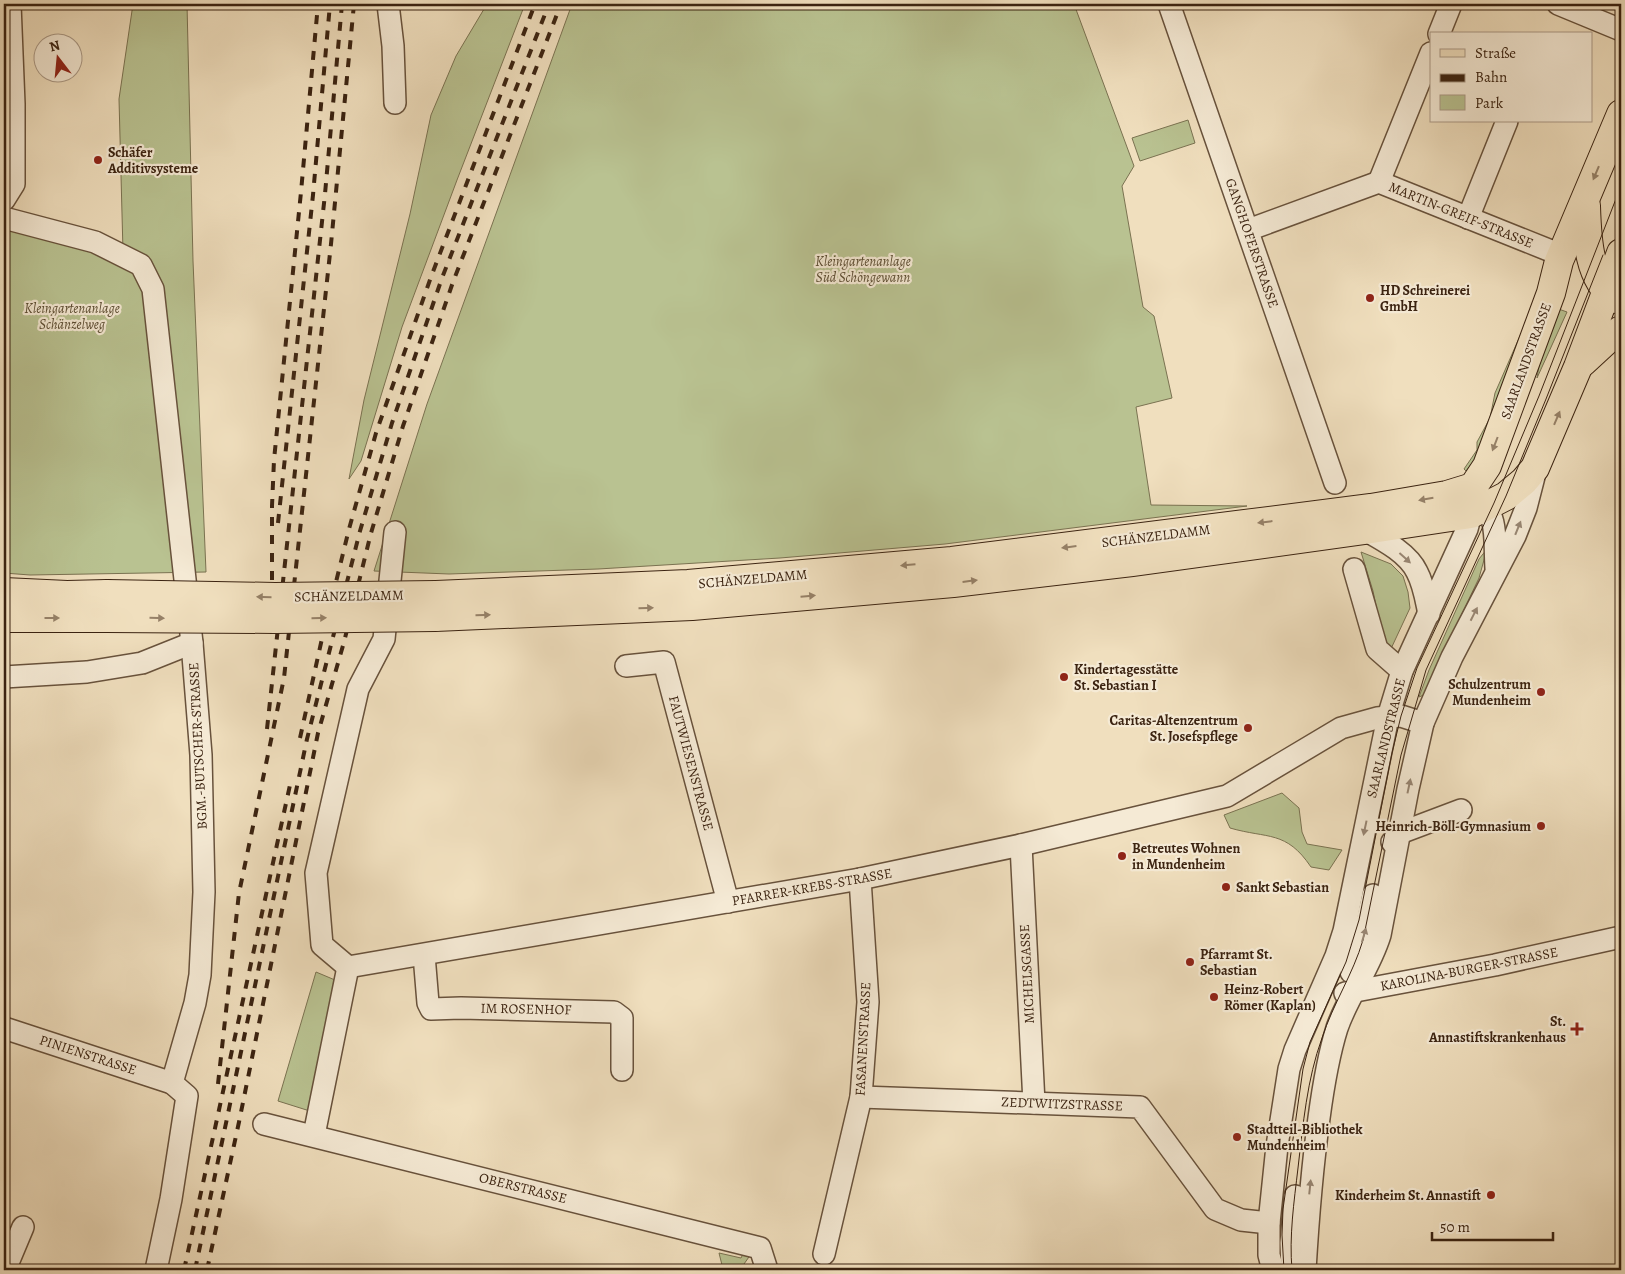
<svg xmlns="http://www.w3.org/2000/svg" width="1625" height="1274" font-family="Alegreya,serif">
<rect width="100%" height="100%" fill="#f0dfbe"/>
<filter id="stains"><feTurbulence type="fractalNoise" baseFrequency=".004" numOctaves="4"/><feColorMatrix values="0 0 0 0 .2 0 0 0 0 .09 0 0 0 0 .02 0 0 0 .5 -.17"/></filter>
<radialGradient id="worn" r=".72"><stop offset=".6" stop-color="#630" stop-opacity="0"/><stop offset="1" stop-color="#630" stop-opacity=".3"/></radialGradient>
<g fill="#b9c291" stroke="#7a7251">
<path d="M133,4h54l6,257 13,311 -176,3 -26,-2v-347l119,26 -4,-153z"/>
<path d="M487,4h38l-68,176 -55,147 -41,134 -12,18 15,-79 46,-186 21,-99 25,-59z"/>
<path d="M572,4h502l60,162 -12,20 21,121 11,9 18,82 -36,9 15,98 96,1 -302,38 -165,14 -182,11 -149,5 -75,-3 53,-167z"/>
<path d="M1188,120l7,23 -55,18 -8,-23z"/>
<path d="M1534,304l-58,154 -10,13 -2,-2 13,-19v-8l13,-24 5,-25z"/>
<path d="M1553,307l14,5 -30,66 7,-43z"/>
<path d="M1487,549l-8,29 -46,96 -7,20 -7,3 10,-27 50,-111z"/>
<path d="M1361,552l30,12 12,12 5,16 2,16 -21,45 -6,-13 -10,-49z"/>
<path d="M1282,793l17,15 3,24 5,12 35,6 -13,20 -18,-3c-25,-37 -43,-28 -81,-39l-6,-13z"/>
<path d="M316,972l19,8 -22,132 -35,-11z"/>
<path d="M744,1252l7,2 -7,10 1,6 -22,-1 -4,-16 22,5z"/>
</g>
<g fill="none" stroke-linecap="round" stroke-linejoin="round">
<g stroke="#68523c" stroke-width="24">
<g id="minor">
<path d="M388,4l5,42 2,57"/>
<path d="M1169,4l166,479"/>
<path d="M1558,4l63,26"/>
<path d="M1439,34l12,-30"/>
<path d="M1379,182l52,-129"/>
<path d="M4,200l10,-16v-80l-4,-100"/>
<path d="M4,218l91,24 46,23 12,24 39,354 9,112 3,137 -4,83 -5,28 -23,80 15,13 -16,103 -15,71"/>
<path d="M1468,218l39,-97"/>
<path d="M1248,230l131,-48 182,73"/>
<path d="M1478,493c21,28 16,43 18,75"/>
<path d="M1365,530c18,10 43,23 52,42 7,13 9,28 12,42"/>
<path d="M1354,569l23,80 25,22"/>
<path d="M626,666l38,-4 64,240"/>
<path d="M4,677l83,-5 55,-9 50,-20"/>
<path d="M1392,842l8,-9 61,-23"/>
<path d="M1021,845l13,258"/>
<path d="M424,955l4,48 3,6 30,-1 153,4 8,6v52"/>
<path d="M348,967l512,-88 161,-34 206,-49 114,-68 36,-10 11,-1 13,-1 22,7"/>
<path d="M348,967l-26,-22 -6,-72 42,-184 26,-50 11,-107"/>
<path d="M1351,972l10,-26 12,-51"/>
<path d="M1345,993l150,-28 126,-28"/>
<path d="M4,1028l168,55"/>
<path d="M861,1097l279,10 75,102 26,11 28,3"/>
<path d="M264,1124l496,124 7,22"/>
<path d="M314,1135l34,-168"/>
<path d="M824,1254l37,-157 7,-95 -8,-123"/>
<path d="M5,1270l18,-43"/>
<path d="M1273,1270l-4,-15v-32l8,-77 12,-77 6,-19 41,-94 8,-25 44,-214 14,-46 65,-142 4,-15 1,-15"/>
<path d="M1292,1270l-1,-27 4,-47"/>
<path d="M1305,1270c3,-51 7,-101 14,-152 4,-30 9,-61 18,-90 11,-32 33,-60 43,-93l28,-146 15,-66 29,-66 63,-121 11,-28 11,-43"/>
</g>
</g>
<g stroke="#3b2311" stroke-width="30">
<g id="major">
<path d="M1586,206c1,32 2,73 30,93"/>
<path d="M1583,362l26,-24 12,-8"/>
<path d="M4,592l63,3 40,-1"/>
<path d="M436,595l252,-11 264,-23 419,-53 76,-13 26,-8 14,-21 64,-173 8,-32 62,-147"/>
<path d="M435,617l257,-11 261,-23 179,-21 233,-32 106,-16 35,-18 18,-15 11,-13 43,-101 43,-114"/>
<path d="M4,618h104"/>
</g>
</g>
<use href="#minor" stroke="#f5ead5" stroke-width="21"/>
<use href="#major" stroke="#f0dfbe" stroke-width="28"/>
<g stroke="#3b2311" stroke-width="1">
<path d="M1284,1270l-2,-35 1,-26 20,-140 7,-27 36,-80 13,-42 33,-167 9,-37 16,-48 77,-165 45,-107 82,-210"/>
<path d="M1292,1270c-3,-34 2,-68 6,-102 5,-43 9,-89 24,-130 11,-34 31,-64 41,-98l38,-185 25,-85 80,-174 40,-97 57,-144"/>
</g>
<g stroke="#3b2311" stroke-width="4" stroke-dasharray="9 9" stroke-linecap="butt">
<path d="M278,523l35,-328 17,-191"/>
<path d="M272,634v-128l2,-46 27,-268 17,-188"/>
<path d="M267,729l58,-535 17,-190"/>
<path d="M300,738l21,-95 28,-114 27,-96 55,-156 104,-273"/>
<path d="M218,1084l21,-191 45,-215 47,-434 23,-240"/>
<path d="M184,1270l106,-485"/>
<path d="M195,1270l112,-531 53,-208 32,-108 50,-145 107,-274"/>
<path d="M207,1270l32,-148 79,-389 26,-91 27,-109 32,-107 50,-144 108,-278"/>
</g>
<g stroke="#3b2311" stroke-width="30" stroke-linecap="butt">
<g id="major-bridge">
<path d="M107,594l168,3 161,-2"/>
<path d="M108,618l167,1 160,-2"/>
</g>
</g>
<use href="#major-bridge" stroke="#f0dfbe" stroke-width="28"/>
</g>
<defs><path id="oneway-solid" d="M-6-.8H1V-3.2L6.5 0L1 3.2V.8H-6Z" transform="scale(1.25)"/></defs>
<g fill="#968168">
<use href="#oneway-solid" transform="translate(1596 173) rotate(113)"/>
<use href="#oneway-solid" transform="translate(1557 418) rotate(-67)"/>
<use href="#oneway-solid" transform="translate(1495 444) rotate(111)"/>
<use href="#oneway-solid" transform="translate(1426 499) rotate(170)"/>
<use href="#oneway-solid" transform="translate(1265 522) rotate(173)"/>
<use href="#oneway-solid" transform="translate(1069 547) rotate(173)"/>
<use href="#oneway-solid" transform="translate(908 565) rotate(175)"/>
<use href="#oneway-solid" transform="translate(970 581) rotate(-7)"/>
<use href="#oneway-solid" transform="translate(808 596) rotate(-5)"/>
<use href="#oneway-solid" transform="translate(264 597) rotate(-179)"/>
<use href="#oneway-solid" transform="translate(646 608) rotate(-2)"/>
<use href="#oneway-solid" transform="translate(483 615) rotate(-2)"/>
<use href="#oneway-solid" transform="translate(52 618)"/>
<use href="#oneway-solid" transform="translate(157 618) rotate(1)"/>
<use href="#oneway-solid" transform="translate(319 618) rotate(-1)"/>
</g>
<g fill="#988673">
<use href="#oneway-solid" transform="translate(1518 528) rotate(-68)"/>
<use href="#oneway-solid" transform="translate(1405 558) rotate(42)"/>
<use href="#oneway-solid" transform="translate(1474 614) rotate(-63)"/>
<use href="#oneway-solid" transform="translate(1409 786) rotate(-78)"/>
<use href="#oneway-solid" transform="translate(1365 828) rotate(102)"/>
<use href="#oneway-solid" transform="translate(1364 935) rotate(-74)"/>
<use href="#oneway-solid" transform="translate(1310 1187) rotate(-84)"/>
</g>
<g fill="#8f2418" stroke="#f5ead5" stroke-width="2">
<circle cx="98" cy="160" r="5"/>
<circle cx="1370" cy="298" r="5"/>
<circle cx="1064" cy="677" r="5"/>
<circle cx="1541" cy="692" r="5"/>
<circle cx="1248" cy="728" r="5"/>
<circle cx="1541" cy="826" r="5"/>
<circle cx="1122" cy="856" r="5"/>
<circle cx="1226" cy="887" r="5"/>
<circle cx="1190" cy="962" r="5"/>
<circle cx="1214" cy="997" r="5"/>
<path d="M1574.5 1021.5h5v5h5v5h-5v5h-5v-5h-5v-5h5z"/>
<circle cx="1237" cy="1137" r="5"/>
<circle cx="1491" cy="1195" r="5"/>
</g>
<g text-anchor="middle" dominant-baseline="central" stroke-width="4.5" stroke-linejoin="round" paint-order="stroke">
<g font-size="14" font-weight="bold" fill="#3b2311" stroke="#f5ead5" text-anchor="start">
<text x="108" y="152">Schäfer<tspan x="108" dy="16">Additivsysteme</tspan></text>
<text x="1380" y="290">HD Schreinerei<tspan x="1380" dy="16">GmbH</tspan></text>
<text x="1074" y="669">Kindertagesstätte<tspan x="1074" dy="16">St. Sebastian I</tspan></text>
<text x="1531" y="684" text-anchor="end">Schulzentrum<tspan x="1531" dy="16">Mundenheim</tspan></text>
<text x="1238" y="720" text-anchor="end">Caritas-Altenzentrum<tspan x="1238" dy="16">St. Josefspflege</tspan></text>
<text x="1531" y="826" text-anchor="end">Heinrich-Böll-Gymnasium</text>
<text x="1132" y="848">Betreutes Wohnen<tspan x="1132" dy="16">in Mundenheim</tspan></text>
<text x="1236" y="887">Sankt Sebastian</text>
<text x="1200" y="954">Pfarramt St.<tspan x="1200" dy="16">Sebastian</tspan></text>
<text x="1224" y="989">Heinz-Robert<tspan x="1224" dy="16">Römer (Kaplan)</tspan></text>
<text x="1566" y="1021" text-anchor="end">St.<tspan x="1566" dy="16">Annastiftskrankenhaus</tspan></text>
<text x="1247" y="1129">Stadtteil-Bibliothek<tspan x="1247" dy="16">Mundenheim</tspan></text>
<text x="1481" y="1195" text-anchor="end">Kinderheim St. Annastift</text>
</g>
<g font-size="14" fill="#3b2311" stroke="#f5ead5">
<text transform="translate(1461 215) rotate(22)">MARTIN-GREIF-STRASSE</text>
<text transform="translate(1252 243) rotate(71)">GANGHOFERSTRASSE</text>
<text transform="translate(1526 361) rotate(-70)">SAARLANDSTRASSE</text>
<text transform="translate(1156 536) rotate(-7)">SCHÄNZELDAMM</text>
<text transform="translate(753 579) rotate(-5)">SCHÄNZELDAMM</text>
<text transform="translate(349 596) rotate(-1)">SCHÄNZELDAMM</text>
<text transform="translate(1386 738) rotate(-76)">SAARLANDSTRASSE</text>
<text transform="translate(198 746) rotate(-93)">BGM.-BUTSCHER-STRASSE</text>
<text transform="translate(691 763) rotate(75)">FAUTWIESENSTRASSE</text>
<text transform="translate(812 887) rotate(-10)">PFARRER-KREBS-STRASSE</text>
<text transform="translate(1469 969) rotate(-11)">KAROLINA-BURGER-STRASSE</text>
<text transform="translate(1027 974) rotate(-93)">MICHELSGASSE</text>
<text transform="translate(526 1009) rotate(1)">IM ROSENHOF</text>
<text transform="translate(863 1039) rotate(-87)">FASANENSTRASSE</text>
<text transform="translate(88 1055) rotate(18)">PINIENSTRASSE</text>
<text transform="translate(1062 1104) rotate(2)">ZEDTWITZSTRASSE</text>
<text transform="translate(523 1188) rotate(14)">OBERSTRASSE</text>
</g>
<g font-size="14" font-style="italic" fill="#5a4b31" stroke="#f5ead5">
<text x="863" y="261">Kleingartenanlage<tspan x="863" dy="16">Süd Schöngewann</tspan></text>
<text x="72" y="308">Kleingartenanlage<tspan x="72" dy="16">Schänzelweg</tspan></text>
</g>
</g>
<rect width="1625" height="1274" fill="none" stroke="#f0dfbe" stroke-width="20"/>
<rect x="5" y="5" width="1615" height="1264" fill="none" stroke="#3b2311" stroke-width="2.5"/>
<rect x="10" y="10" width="1605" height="1254" fill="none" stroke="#3b2311"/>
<rect x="1430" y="32" width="162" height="90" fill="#f5ead5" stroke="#ab9a87"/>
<rect x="1440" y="49" width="25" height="8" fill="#f0dfbe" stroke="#ab9a87"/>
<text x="1475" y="58" font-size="15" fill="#3b2311">Straße</text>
<rect x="1440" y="74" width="25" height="8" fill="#3b2311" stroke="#ab9a87"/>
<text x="1475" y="82" font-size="15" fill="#3b2311">Bahn</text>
<rect x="1440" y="95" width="25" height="15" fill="#b9c291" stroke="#ab9a87"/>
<text x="1475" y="108" font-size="15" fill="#3b2311">Park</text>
<g transform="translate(58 58) rotate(344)"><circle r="24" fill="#f5ead5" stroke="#ab9a87"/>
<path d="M0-4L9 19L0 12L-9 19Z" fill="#8f2418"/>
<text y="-8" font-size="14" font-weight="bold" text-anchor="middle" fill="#3b2311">N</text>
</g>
<path d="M1432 1232v8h121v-8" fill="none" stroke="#3b2311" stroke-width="2.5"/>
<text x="1440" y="1232" font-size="15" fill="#3b2311" stroke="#f5ead5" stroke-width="4" paint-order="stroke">50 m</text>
<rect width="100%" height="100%" filter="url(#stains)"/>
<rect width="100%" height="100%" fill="url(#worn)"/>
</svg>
